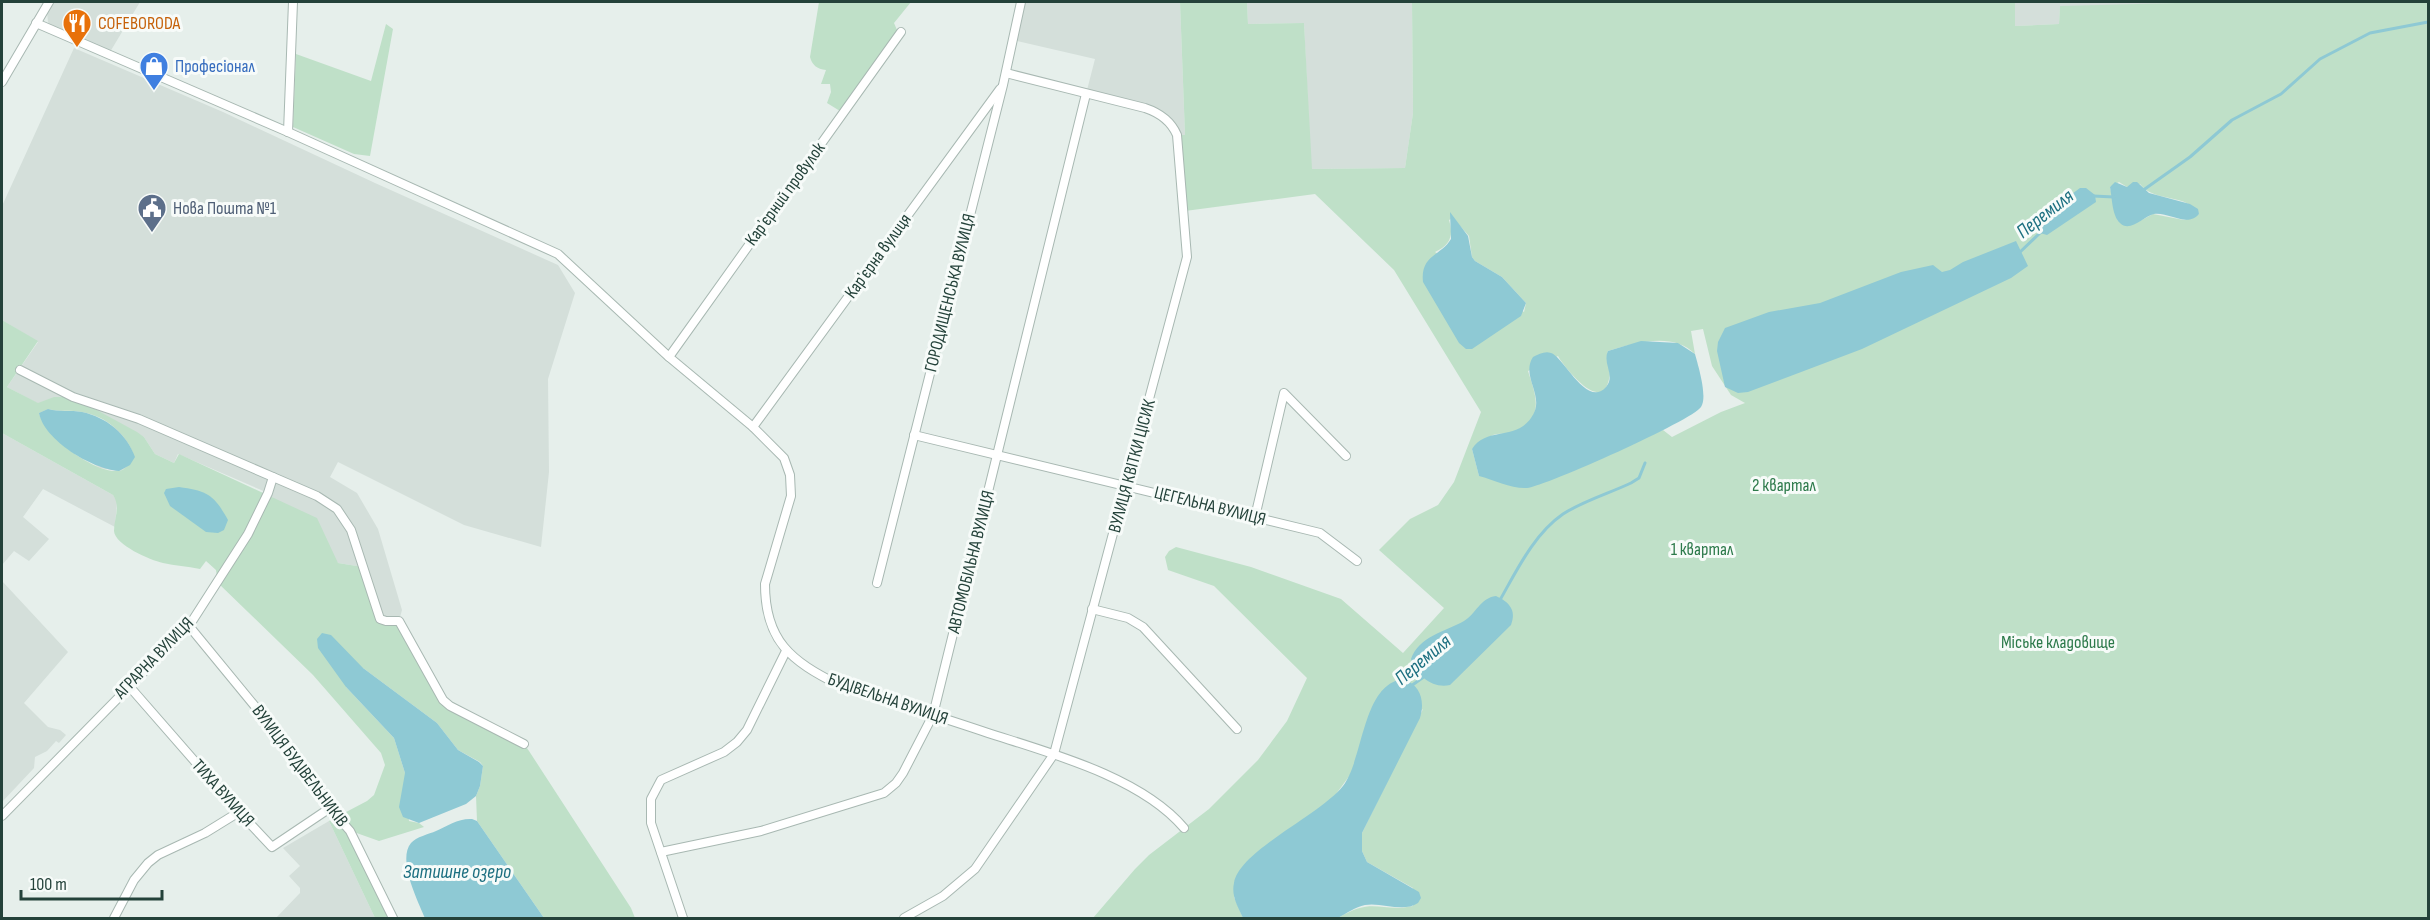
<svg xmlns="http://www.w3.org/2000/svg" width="2430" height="920" font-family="'Sofia Sans Condensed',sans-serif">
<rect width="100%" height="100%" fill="#e6efeb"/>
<g fill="#d4dfda">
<path d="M54,2h86l-30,50 -59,-25 -3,-5 -1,-10z"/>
<path d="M1020,2h160l5,133h-8l-13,-18 -78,-23 9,-35 -82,-19z"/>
<path d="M1247,2h165l1,111 -8,55 -94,1 -7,-146 -56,1z"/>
<path d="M2015,2h200l-155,5 -1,17 -44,2z"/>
<path d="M74,48l149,64 152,71 183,82 17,28 -27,86 1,93 -8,75 -77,-22 -126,-63 -8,15 27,16 21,36 24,81 -3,11 -19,-2 -17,-52 -25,-4 -70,-70 -90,-39 -4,9 -19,-9 -11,-17 -71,-40 -25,12 12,3h22l31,14 10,7 12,24 -10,12 -6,2 -19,-3 -50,-33 -9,-14 -2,-8 4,-3 -6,-7 -30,-16 31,-45 -36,-22v-114z"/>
<path d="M2,433l111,62 4,6 -2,26 -72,-38 -20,28 26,22 -20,22 -15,-10 -12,14z"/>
<path d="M2,581l66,71 -44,51 24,24 12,3 6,5 -7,8 -3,-2 -9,10 -12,6 -1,11 -32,34z"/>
<path d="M329,821l46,97h-99l24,-25v-5l-11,-12 11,-10 -17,-18z"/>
</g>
<g fill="#bfe0c8" fill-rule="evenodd">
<path d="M819,2h92l-17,21 3,7 -57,81 -13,-8 4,-11 -1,-8h-9l5,-14c-9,-1 -14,-5 -16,-13z"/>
<path d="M1180,2h67l1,22 56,-1 8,146 93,-1 8,-55 -1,-111h603v24l44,-2 1,-18 155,-4h213v916h-1090c36,-22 42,-5 75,-12v-18l-46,-26 -5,-11v-18l61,-124 -68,55 -5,11 -14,19 -102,103 9,21h-150l42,-49 14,-14 60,-46 49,-49 29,-39 20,-43 -93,-92 -46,-16 -3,-13 4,-6 7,-4 75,20 90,32 62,54 41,-45 -65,-58 31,-31 28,-14 16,-23 27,-70 -87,-142 -79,-76 -130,17 -8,-76h8zM2119,182l8,5 13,-3c14,19 48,9 59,30l-15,6 -31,-6 -15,8 -20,-1 -8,-34zM1453,218l16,18 3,21 3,4 27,16 24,26 -2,9 -89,-60c15,-7 19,-16 14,-32zM1703,329l9,37 19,29 14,8 -24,9 -49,25 -9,-7 -20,8 -164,38 -7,-27c6,-4 13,-10 19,-13 7,-4 17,-1 24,-4 30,-14 21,-36 13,-61l30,-15c6,11 44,59 51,23 3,-10 -5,-18 -1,-28 26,-8 65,-20 87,3l-4,-23z"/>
<path d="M386,24l7,5 -23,127 -16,-2 -61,-27 3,-73 75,27z"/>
<path d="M2,320l36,21 -31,46 31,16 16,-6h19l64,35 7,5 11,17 19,9 5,-9 138,64 21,45 25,4 17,51 19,3 44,79 81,44 5,7 102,157 4,10h-91l-67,-97 -1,-25 4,-10 3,-20 -3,-4 -22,-12 -21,-27 -74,-55 -17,19 48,51 11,35 4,48 10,2 5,4 -45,14 -28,-10 42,87h-18l-46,-97 38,-20 7,-6 11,-30 -4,-12 -68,-78 -95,-92 -2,-13 -10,-9 -6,8c-13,-3 -25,-3 -37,-6 -13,-3 -48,-18 -49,-32 0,-13 7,-24 -1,-36l-111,-62zM48,409c12,3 23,1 34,3 24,4 45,22 52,44 -4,6 -8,15 -16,15 -24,2 -74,-35 -79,-58z"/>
</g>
<g fill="#8ec9d4">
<path d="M2115,182l12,5 6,-5h4l12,11 41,11 8,5 1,5c-12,14 -29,-2 -45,0 -10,2 -24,19 -34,9 -8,-7 -8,-26 -10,-36z"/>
<path d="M2080,188h6l9,7 1,7 -49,33 -7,-2 -1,-13 2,-3z"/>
<path d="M1450,212l18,24 4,21 3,4 27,16 24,26 -5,13 -49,33h-6l-7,-6 -36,-61c-3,-27 18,-26 28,-43z"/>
<path d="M2016,241l12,25 -17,12 -149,71 -114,43 -10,1 -13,-6 -8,-36 1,-9 7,-14 44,-16 51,-9 81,-31 32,-7 9,7 8,-2 13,-8z"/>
<path d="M1641,341l37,2 17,11c3,11 13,43 6,53 -8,13 -155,79 -174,81 -15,1 -33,-8 -48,-12l-7,-27c15,-23 43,-8 59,-31 16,-21 -11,-41 2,-61 6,-3 12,-6 18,-4 12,3 36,56 55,34 10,-11 -4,-24 2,-36z"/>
<path d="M48,409c11,3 23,1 34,3 24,5 45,22 53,45l-5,8 -11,6c-27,-2 -75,-31 -80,-58z"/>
<path d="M179,487c29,4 35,8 49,33l-4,10 -6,3 -12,-1 -36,-26 -6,-13 2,-4z"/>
<path d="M1496,596c13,6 21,14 15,29l-61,60c-17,4 -33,-9 -39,-26 8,-23 34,-27 53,-38 12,-7 16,-23 32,-25z"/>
<path d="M322,633l9,2 32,33 74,55 21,27 21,12 4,4 -3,20 -4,10 -10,8 -47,19 -16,-6 -4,-10 6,-34 -11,-35 -48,-51 -28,-39 -1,-9z"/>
<path d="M1404,679c17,7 21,22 16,39l-58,115v18l5,11 52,30 2,6 -3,5c-15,10 -36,-1 -53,2 -10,2 -18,8 -27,13h-95c-5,-11 -12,-22 -9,-35 5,-32 86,-68 109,-97 21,-27 19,-103 61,-107z"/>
<path d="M472,819l5,2 67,97h-119c-7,-17 -28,-58 -14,-75 5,-6 18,-9 25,-12 11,-5 23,-13 36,-12z"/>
</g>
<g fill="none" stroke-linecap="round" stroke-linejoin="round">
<g stroke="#8ec9d4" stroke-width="3">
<path d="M2142,191l48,-34 42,-37 49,-26 39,-35 50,-26 58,-11"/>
<path d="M2093,196l21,1"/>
<path d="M2018,254l23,-22"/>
<path d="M1500,600c17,-30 34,-66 63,-86 20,-13 47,-21 68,-31l8,-5 6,-15"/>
<path d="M1411,686l14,-10"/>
</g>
<g stroke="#a8b8b2" stroke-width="10">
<g id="minor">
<path d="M36,23l252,109 270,122 111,103 84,70 31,31 6,17 1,21 -26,88c0,57 26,77 74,101 49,16 99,31 149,48 62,20 153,44 196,95"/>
<path d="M2,82l47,-80"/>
<path d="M288,132l5,-130"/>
<path d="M669,357l232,-325"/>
<path d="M20,370l53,27 66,22 134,58 44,19 20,13 14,21 29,89 6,2h13l44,79 7,6 74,38"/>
<path d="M753,427l247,-338"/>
<path d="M914,435l406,98 37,28"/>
<path d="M1255,517l29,-124 62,63"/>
<path d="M877,583l126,-498 18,-83"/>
<path d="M1092,609l36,9 15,9 94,102"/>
<path d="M189,626l115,140 26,42 20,23 43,87"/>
<path d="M129,686l110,126 33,35 58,-39"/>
<path d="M2,816l187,-190 59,-92 20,-41 5,-16"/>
<path d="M661,852l100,-21 123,-38 12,-10 7,-10 30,-58 153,-621"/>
<path d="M114,918l20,-38 14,-17 10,-8 47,-22 34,-21"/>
<path d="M683,918l-32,-95v-24l10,-19 63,-28 13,-10 10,-12 39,-79"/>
<path d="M904,918l39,-22 32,-27 79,-115 133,-497 -10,-122c-6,-14 -17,-22 -32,-27l-139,-35"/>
</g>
</g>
<use href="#minor" stroke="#fff" stroke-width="8"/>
</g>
<defs>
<g id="restaurant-pin" transform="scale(1.5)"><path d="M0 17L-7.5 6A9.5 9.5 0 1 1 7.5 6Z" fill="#e8710a" stroke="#f7fbf9"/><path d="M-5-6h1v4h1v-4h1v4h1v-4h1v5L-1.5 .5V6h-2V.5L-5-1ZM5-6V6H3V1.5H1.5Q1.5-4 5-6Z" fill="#fff"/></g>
<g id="shop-pin" transform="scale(1.5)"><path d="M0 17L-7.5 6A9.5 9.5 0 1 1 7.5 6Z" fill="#3f7fe0" stroke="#f7fbf9"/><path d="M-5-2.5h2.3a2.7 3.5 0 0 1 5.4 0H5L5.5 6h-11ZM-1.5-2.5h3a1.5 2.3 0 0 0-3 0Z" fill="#fff"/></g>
<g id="civic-pin" transform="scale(1.5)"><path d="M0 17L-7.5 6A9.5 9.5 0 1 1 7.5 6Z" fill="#5c6f8a" stroke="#f7fbf9"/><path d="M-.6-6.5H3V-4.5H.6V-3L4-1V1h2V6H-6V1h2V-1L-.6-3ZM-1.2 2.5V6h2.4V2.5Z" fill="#fff"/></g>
</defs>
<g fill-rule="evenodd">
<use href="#restaurant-pin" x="77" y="23"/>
<use href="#shop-pin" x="154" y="66"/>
<use href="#civic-pin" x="152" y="208"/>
</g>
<g text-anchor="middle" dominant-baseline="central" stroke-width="6" stroke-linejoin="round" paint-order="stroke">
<g font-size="18" fill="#c56008" stroke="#f7fbf9" text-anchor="start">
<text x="98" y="23">COFEBORODA</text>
</g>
<g font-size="18" fill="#366cbe" stroke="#f7fbf9" text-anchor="start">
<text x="175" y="66">Професіонал</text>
</g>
<g font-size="18" fill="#24423a" stroke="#f7fbf9">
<text transform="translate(785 194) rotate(-54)">Карʼєрний провулок</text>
<text transform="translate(878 256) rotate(-54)">Карʼєрна вулиця</text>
<text transform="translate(950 293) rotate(-76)">ГОРОДИЩЕНСЬКА ВУЛИЦЯ</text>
<text transform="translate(1132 466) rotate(-75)">ВУЛИЦЯ КВІТКИ ЦІСИК</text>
<text transform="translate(1210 506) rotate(14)">ЦЕГЕЛЬНА ВУЛИЦЯ</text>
<text transform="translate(971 562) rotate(-76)">АВТОМОБІЛЬНА ВУЛИЦЯ</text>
<text transform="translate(154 658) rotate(-46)">АГРАРНА ВУЛИЦЯ</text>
<text transform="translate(888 699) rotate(19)">БУДІВЕЛЬНА ВУЛИЦЯ</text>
<text transform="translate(300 766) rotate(53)">ВУЛИЦЯ БУДІВЕЛЬНИКІВ</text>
<text transform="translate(223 793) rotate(48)">ТИХА ВУЛИЦЯ</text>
</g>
<g font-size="18" fill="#4e5e75" stroke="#f7fbf9" text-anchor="start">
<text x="173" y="208">Нова Пошта №1</text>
</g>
<g font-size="18" fill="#2d7a4b" stroke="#f7fbf9">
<text x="1784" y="485">2 квартал</text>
<text x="1702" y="549">1 квартал</text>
<text x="2058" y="642">Міське кладовище</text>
</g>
<g font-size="20" font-style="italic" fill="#1c6f80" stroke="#f7fbf9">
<text transform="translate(2045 214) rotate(-38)">Перемиля</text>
<text transform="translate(1423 660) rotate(-40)">Перемиля</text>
<text x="457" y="872">Затишне озеро</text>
</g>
</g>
<rect width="2430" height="920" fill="none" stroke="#24423a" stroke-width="6"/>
<path d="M21 890v9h141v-9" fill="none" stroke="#24423a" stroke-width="3"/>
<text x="30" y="890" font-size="18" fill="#24423a" stroke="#f7fbf9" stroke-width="4.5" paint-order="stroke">100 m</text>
</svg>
